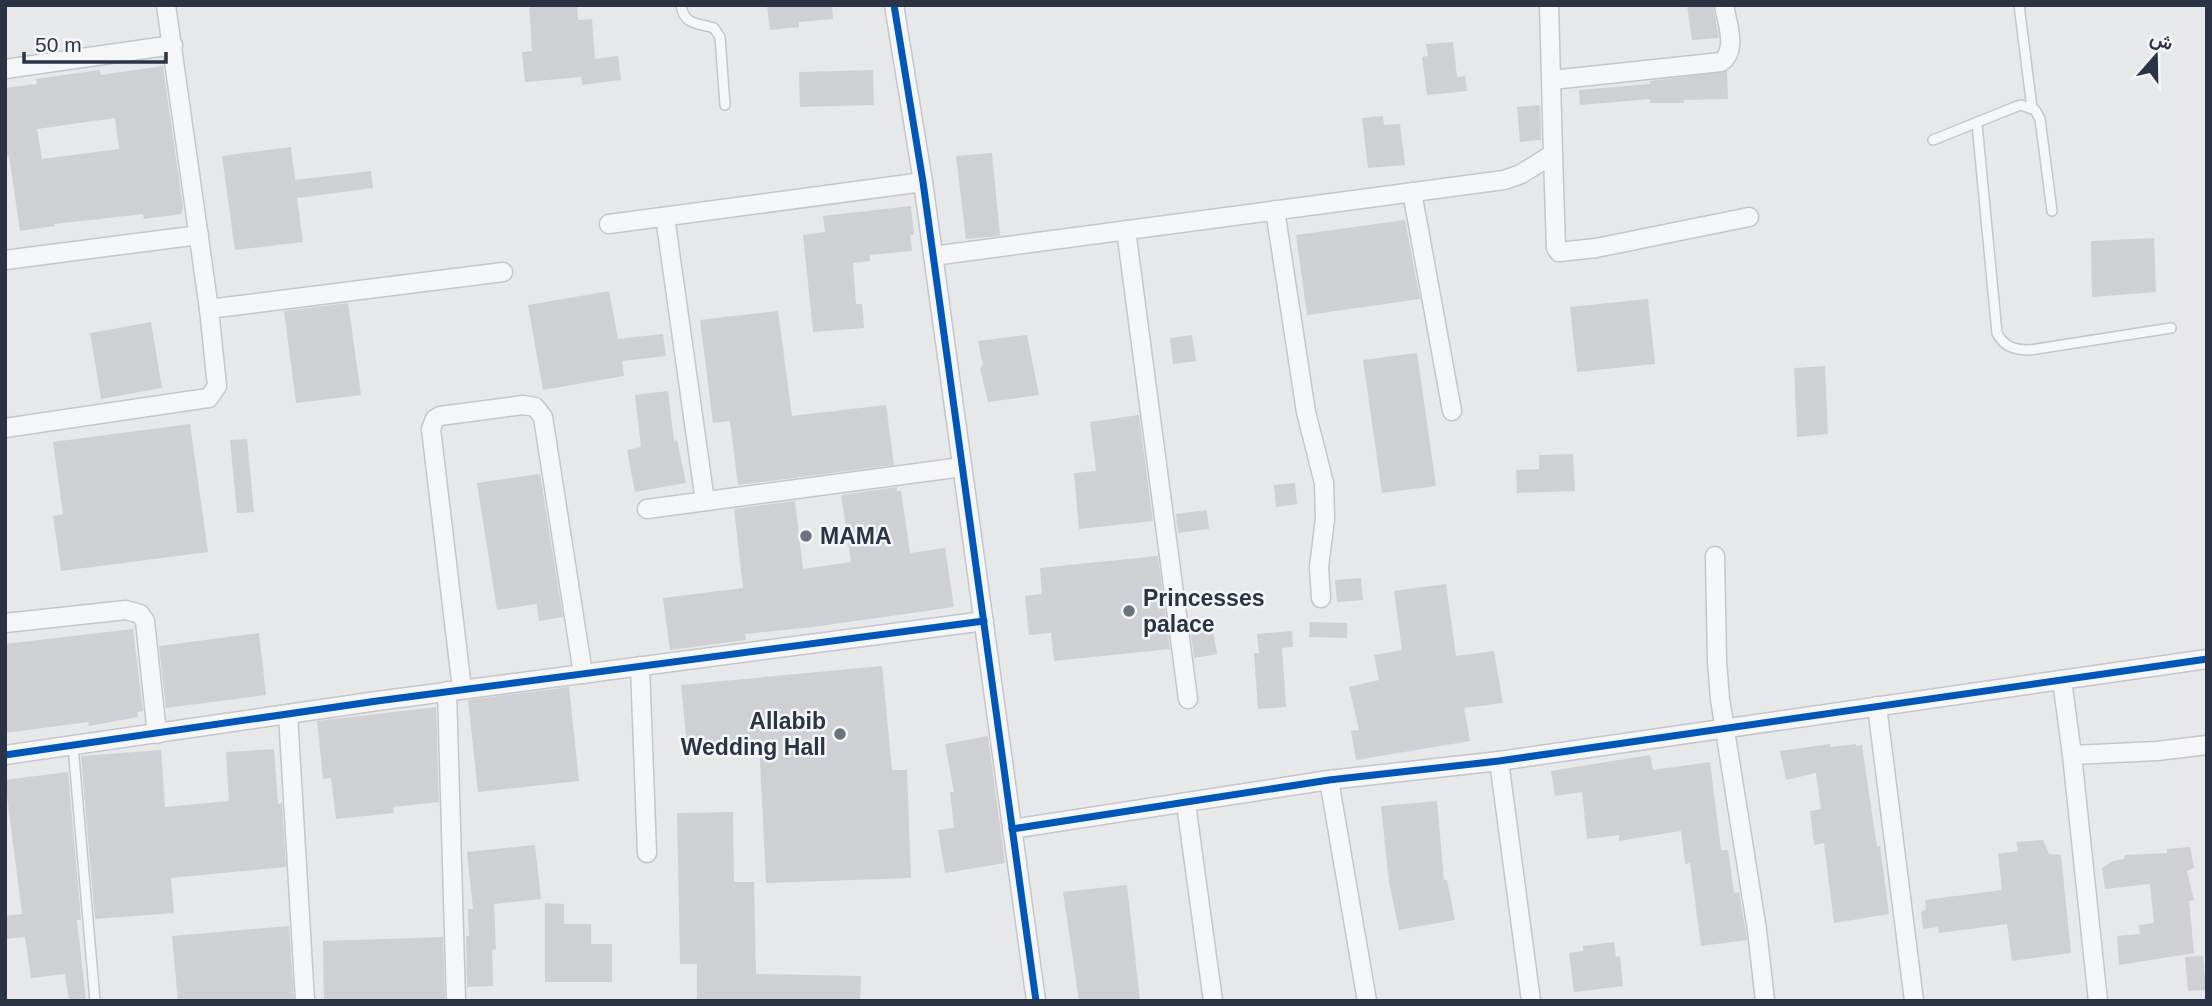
<svg xmlns="http://www.w3.org/2000/svg" width="2212" height="1006" font-family="Helvetica,Vazirmatn,sans-serif">
<rect width="100%" height="100%" fill="#e6e8ea"/>
<g fill="#ced0d3" fill-rule="evenodd">
<path d="M529,5h48l1,15 14,-1 3,40 23,-3 3,24 -39,5 -1,-8 -56,5 -3,-30 10,-1z"/>
<path d="M767,5h65l1,14 -34,3v5l-29,3z"/>
<path d="M1687,5h26l6,33 -27,2z"/>
<path d="M1453,42l4,35 8,-1 2,15 -40,4 -5,-38 6,-1 -2,-12z"/>
<path d="M163,66l20,142 -2,6 -37,5 -1,-5 -89,10 1,2 -35,5 -11,-75 -4,1v-69l32,-4 -1,-5 64,-9 1,5zM115,118l4,31 -77,10 -5,-30z"/>
<path d="M873,70l1,35 -74,2 -1,-35z"/>
<path d="M1727,71l1,28 -44,1v3h-34v-4l-70,6 -1,-15 71,-6v-3z"/>
<path d="M1540,105l1,35 -21,2 -3,-35z"/>
<path d="M1383,116l1,9 16,-1 5,41 -37,3 -6,-50z"/>
<path d="M291,147l4,33 76,-9 2,17 -76,10 6,44 -68,8 -13,-94z"/>
<path d="M992,153l8,83 -34,3 -10,-83z"/>
<path d="M911,206l3,29h-4l2,16 -42,4v6l-17,2 3,41h6l2,24 -51,4 -10,-97 22,-3 -2,-16z"/>
<path d="M1405,220l15,79 -113,16 -11,-80z"/>
<path d="M2154,238l2,54 -64,5 -1,-56z"/>
<path d="M609,291l9,48 45,-5 3,22 -44,5 2,15 -81,14 -15,-85z"/>
<path d="M1648,299l7,65 -78,8 -7,-65z"/>
<path d="M348,303l13,92 -65,8 -12,-92z"/>
<path d="M778,311l14,105 94,-11 8,60 -156,20 -8,-64 -17,2 -13,-103z"/>
<path d="M151,322l11,66 -61,11 -11,-66z"/>
<path d="M1027,335l12,60 -51,7 -8,-33 3,-4 -5,-24z"/>
<path d="M1192,335l4,26 -23,3 -3,-26z"/>
<path d="M1417,353l19,133 -54,7 -19,-133z"/>
<path d="M1825,366l3,68 -31,3 -3,-69z"/>
<path d="M668,391l6,50 3,-1 9,43 -51,9 -8,-42 14,-3 -6,-52z"/>
<path d="M1139,415l14,106 -74,8 -5,-56 22,-2 -6,-49z"/>
<path d="M190,424l18,128 -147,19 -8,-55 10,-2 -10,-72z"/>
<path d="M247,439l7,73 -17,1 -7,-73z"/>
<path d="M1573,454l2,37 -58,2 -1,-23 23,-1v-14z"/>
<path d="M540,474l23,143 -24,4 -2,-17 -40,6 -20,-127z"/>
<path d="M1295,483l2,21 -21,3 -2,-22z"/>
<path d="M897,487v4h4l9,62 35,-5 9,59 -141,20 -68,7 1,6 -76,10 -7,-52 80,-10 -9,-79 61,-8 8,68 48,-7 -10,-67z"/>
<path d="M1207,510l2,19 -31,4 -2,-19z"/>
<path d="M1158,556l12,93 -116,12 -3,-28 -22,2 -4,-39 17,-2 -2,-26z"/>
<path d="M1361,578l2,22 -26,2 -2,-22z"/>
<path d="M1446,584l10,72 38,-5 9,52 -39,5 6,33 -114,19 -5,-29 8,-1 -10,-43 30,-7 -5,-25 28,-5 -8,-59z"/>
<path d="M1310,622l37,1v15l-38,-1z"/>
<path d="M1212,624l5,30 -23,4 -4,-31z"/>
<path d="M133,629l10,82 -5,1v5l-49,9 -1,-4 -83,11v-89z"/>
<path d="M1292,631l1,16 -11,1 4,59 -28,2 -4,-56h5l-2,-19z"/>
<path d="M259,633l7,62 -100,13 -7,-62z"/>
<path d="M882,666l10,104h15l4,108 -145,5 -7,-144 -72,7 -6,-61z"/>
<path d="M569,687l10,94 -101,11 -10,-92z"/>
<path d="M436,707l3,95 -46,5 1,6 -58,6 -5,-41 -8,1 -6,-58z"/>
<path d="M988,736l17,127 -60,10 -7,-43 16,-2 -4,-36h4l-9,-48z"/>
<path d="M1830,744v3l26,-3v2l6,-1 15,102 3,-1 9,68 -55,9 -10,-80 -10,2 -4,-34 11,-2 -5,-36 -30,7 -6,-29z"/>
<path d="M274,749l4,55 4,-1 4,64 -115,11 3,35 -79,6 -14,-163 80,-6 4,57 64,-6 -3,-49z"/>
<path d="M1650,755l3,15 57,-8 11,88h7l6,43 5,-1 8,48 -46,6 -11,-83 -5,1 -4,-33 -62,10v-6l-32,4 -5,-47 -27,4 -4,-25z"/>
<path d="M68,772l13,148h-4l9,81h-17l-4,-27 -34,4 -6,-41 -20,2v-23l17,-2 -17,-134z"/>
<path d="M1437,801l7,79h3l8,40 -56,10 -10,-48 -8,-76z"/>
<path d="M733,812l1,70h20l2,92 105,2 -1,25h-163v-37h-17l-3,-151z"/>
<path d="M2043,840l6,14 12,1 10,98 -59,8 -5,-37 -68,9 -1,-6 -15,2 -2,-17 5,-3 -1,-9 77,-10 -4,-36 20,-3 -2,-9z"/>
<path d="M535,845l6,54 -47,5 2,45 -4,1 1,36 -26,1 -1,-51h3l-1,-27h5l-6,-57z"/>
<path d="M2190,847l4,21 -7,3 7,29 -5,1 5,52 -75,12 -2,-29 23,-2 -1,-9 15,-2 -4,-39 -45,5 -3,-21 11,-7 11,-2 1,-4 42,-2v-4z"/>
<path d="M1127,885l13,116h-61l-16,-109z"/>
<path d="M545,903l19,1v20h27v20h21v38h-67z"/>
<path d="M289,926l5,75h-116l-6,-65z"/>
<path d="M443,937l2,63 -121,1 -1,-60z"/>
<path d="M1614,942l2,15 4,-1 3,30 -49,6 -5,-39 14,-2v-5z"/>
<path d="M2203,956l3,34 -18,1 -3,-34z"/>
</g>
<g fill="none" stroke-linecap="round" stroke-linejoin="round">
<g stroke="#c4c6c8" stroke-width="12">
<g id="service">
<path d="M681,5c3,21 18,18 33,23l6,9 5,68"/>
<path d="M2019,5l13,103"/>
<path d="M1977,124l20,209c7,14 18,17 33,17l141,-22"/>
<path d="M1933,140l82,-33 6,-2 14,5 5,9 12,92"/>
<path d="M73,746l22,255"/>
</g>
</g>
<g stroke="#c4c6c8" stroke-width="21">
<g id="minor">
<path d="M894,5l29,177 113,819"/>
<path d="M5,69l168,-24"/>
<path d="M1552,80l169,-18c17,-12 6,-39 3,-57"/>
<path d="M1553,154l3,94 3,4 37,-4 153,-31"/>
<path d="M1412,192l40,219"/>
<path d="M1275,210l31,202 18,71 1,36 -6,48 2,31"/>
<path d="M665,217l40,284"/>
<path d="M609,224l314,-42"/>
<path d="M1126,230l62,469"/>
<path d="M933,256l571,-76 17,-6 32,-20 -4,-149"/>
<path d="M5,260l194,-25"/>
<path d="M209,309l294,-37"/>
<path d="M5,428l196,-29 8,-1 8,-12 -8,-77 -43,-304"/>
<path d="M647,509l315,-42"/>
<path d="M1715,556l2,105 3,38 37,231 8,71"/>
<path d="M5,623l121,-13 14,4 5,7 12,113"/>
<path d="M640,666l7,187"/>
<path d="M2062,680l10,75"/>
<path d="M462,689l-31,-260 4,-10 5,-3 83,-11 12,2 8,10 40,257"/>
<path d="M447,691l9,310"/>
<path d="M1877,706l37,295"/>
<path d="M288,714l17,287"/>
<path d="M5,755l372,-54 607,-80"/>
<path d="M1499,761l32,240"/>
<path d="M1329,780l38,221"/>
<path d="M1186,804l27,197"/>
<path d="M1012,829l317,-49 170,-19 708,-102"/>
<path d="M2098,1001l-26,-246 85,-4 50,-6"/>
</g>
</g>
<use href="#service" stroke="#f5f6f7" stroke-width="9"/>
<use href="#minor" stroke="#f5f6f7" stroke-width="18"/>
<g stroke="#f4f6f9" stroke-width="11">
<g id="cycleway">
<path d="M894,5l29,177 113,819"/>
<path d="M5,755l372,-54 607,-80"/>
<path d="M1012,829l317,-49 170,-19 708,-102"/>
</g>
</g>
<use href="#cycleway" stroke="#0057b8" stroke-width="7"/>
</g>
<g fill="#6c737f" stroke="#f4f6f9" stroke-width="2.5">
<circle cx="806" cy="536" r="7"/>
<circle cx="1129" cy="611" r="7"/>
<circle cx="840" cy="734" r="7"/>
</g>
<g text-anchor="middle" dominant-baseline="central" stroke-width="5" stroke-linejoin="round" paint-order="stroke">
<g font-size="23" font-weight="bold" fill="#2b3445" stroke="#f4f6f9" text-anchor="start">
<text x="820" y="536">MAMA</text>
<text x="1143" y="598">Princesses<tspan x="1143" dy="26">palace</tspan></text>
<text x="826" y="721" text-anchor="end">Allabib<tspan x="826" dy="26">Wedding Hall</tspan></text>
</g>
</g>
<rect width="2212" height="1006" fill="none" stroke="#2b3445" stroke-width="14"/>
<g transform="translate(2156 56) rotate(20)" stroke="#f4f6f9" stroke-width="5" paint-order="stroke">
<path d="M0-5L12 26L0 18L-12 26Z" fill="#2b3445"/>
<text y="-10" font-size="19" font-weight="bold" text-anchor="middle" fill="#2b3445">ش</text>
</g>
<path d="M24 52v10h142v-10" fill="none" stroke="#2b3445" stroke-width="3.5"/>
<text x="35" y="52" font-size="21" fill="#2b3445" stroke="#f4f6f9" stroke-width="5" paint-order="stroke">50 m</text>
</svg>
